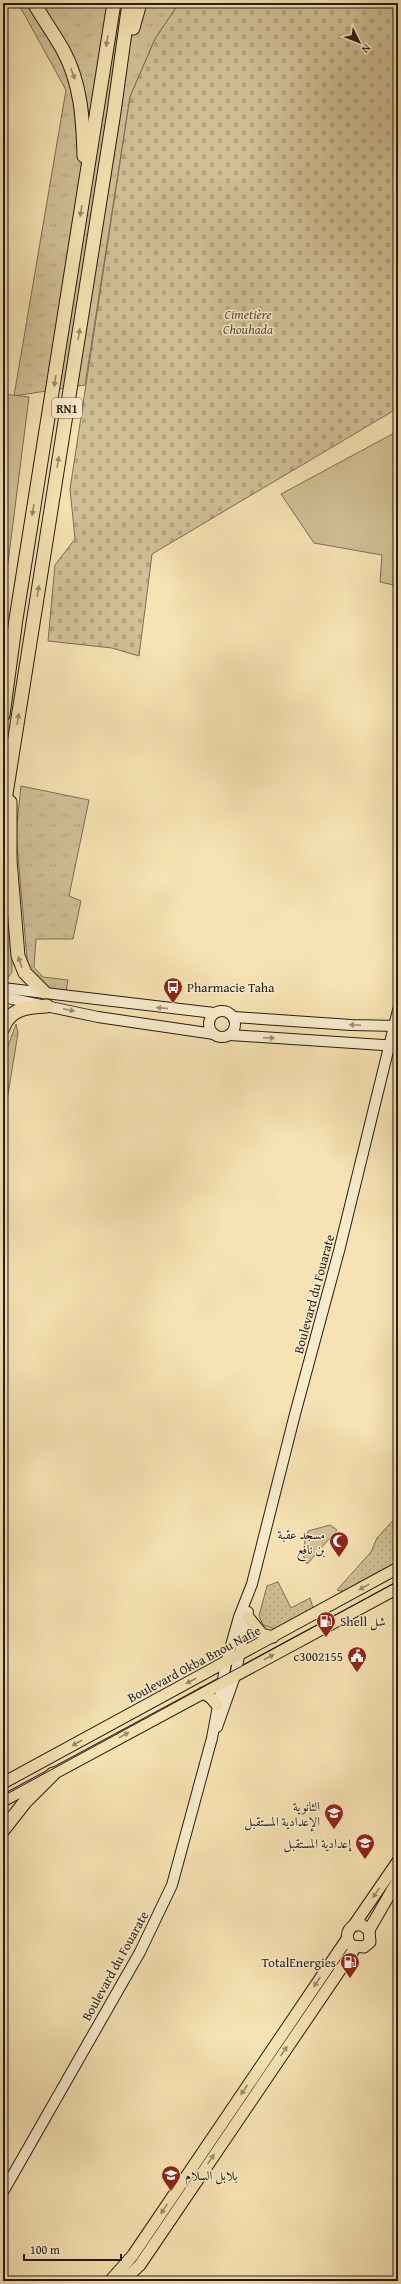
<svg xmlns="http://www.w3.org/2000/svg" width="401" height="2284" font-family="'Gentium Book Plus',Amiri,serif">
<defs>
<pattern id="grass-tufts" width="24" height="20" patternUnits="userSpaceOnUse"><rect width="24" height="20" fill="#d2c097"/><path d="M3 7l-1-3M5 7V3M7 7l1-3M15 17l-1-3M17 17v-4M19 17l1-3" fill="none" stroke="#b4a481"/></pattern>
<pattern id="cemetery-stones" width="16" height="16" patternUnits="userSpaceOnUse"><rect width="16" height="16" fill="#d2c097"/><path d="M2 7V4a2 2 0 0 1 4 0v3zM10 15v-3a2 2 0 0 1 4 0v3z" fill="#b4a481"/></pattern>
<pattern id="garden-dots" width="8" height="8" patternUnits="userSpaceOnUse"><rect width="8" height="8" fill="#d2c097"/><path d="M2 2h.1M6 6h.1" fill="none" stroke="#b4a481" stroke-width="1.8" stroke-linecap="round"/></pattern>
</defs>
<rect width="100%" height="100%" fill="#f6e2b2"/>
<filter id="stains"><feTurbulence type="fractalNoise" baseFrequency=".005" numOctaves="4"/><feColorMatrix values="0 0 0 0 .2 0 0 0 0 .09 0 0 0 0 .02 0 0 0 .5 -.17"/></filter>
<radialGradient id="worn" r=".72"><stop offset=".6" stop-color="#630" stop-opacity="0"/><stop offset="1" stop-color="#630" stop-opacity=".3"/></radialGradient>
<g fill="url(#grass-tufts)" stroke="#7b6e55">
<path d="M18,3h161l-24,36 -25,58 -45,288 -71,11 52,-306z"/>
<path d="M21,786l68,14 -20,96 12,5 -8,38h-37l-2,28 9,10 25,3 -2,12c-17,-2 -28,-9 -38,-23l-12,-136z"/>
<path d="M4,841l7,88 1,43 -8,11z"/>
<path d="M16,1024l2,9 -15,92v-65z"/>
</g>
<path fill="url(#cemetery-stones)" stroke="#7b6e55" d="M179,3h219v405l-246,146 -13,102 -27,-8 -64,-7 7,-76 20,-26 -5,-50 60,-392 25,-58z"/>
<g fill="#d2c097" stroke="#7b6e55">
<path d="M3,394l26,3 -26,205z"/>
<path d="M398,431v155l-18,-4 2,-27 -68,-12 -33,-49z"/>
<path d="M330,1525l7,5 -30,34c-7,-9 -2,-23 1,-33z"/>
</g>
<g fill="url(#garden-dots)" stroke="#7b6e55">
<path d="M398,1515v47l-54,30 -7,-2 34,-38 6,-14z"/>
<path d="M278,1582l13,26 19,-10 4,13 -36,19 -15,-5 -4,-9 8,-30z"/>
</g>
<g fill="none" stroke-linecap="round" stroke-linejoin="round">
<g stroke="#241c13" stroke-width="12">
<g id="secondary">
<path d="M3,988l211,25"/>
<path d="M3,997l95,20 116,17"/>
<circle cx="222" cy="1024" r="13"/>
<path d="M234,1017l117,8 47,1"/>
<path d="M230,1035l168,11"/>
<path d="M217,1727l18,-51 13,-64"/>
<path d="M3,2192l137,-240 32,-67 40,-147 14,-75 13,-46 13,-33 43,-170 44,-163 59,-241"/>
</g>
</g>
<g stroke="#241c13" stroke-width="13">
<g id="primary">
<path d="M248,1617l14,17 11,3"/>
<path d="M203,1693l7,4 7,8"/>
<path d="M3,1783l395,-215"/>
<path d="M3,1801l395,-213"/>
<path d="M354,1925h8l7,5 1,12 -6,5 -12,-1c-7,-7 -6,-15 2,-21l44,-64"/>
<path d="M369,1930l29,-50"/>
<path d="M110,2281l23,-26 214,-316"/>
<path d="M123,2281l17,-16 215,-317"/>
</g>
</g>
<g stroke="#241c13" stroke-width="15">
<g id="highway">
<path d="M34,3c9,16 20,31 29,47 18,33 20,69 21,106"/>
<path d="M133,28l7,-25"/>
<path d="M3,715l13,-96 98,-616"/>
<path d="M10,802v58l8,96 7,17 19,19"/>
<path d="M3,813l111,-701 15,-109"/>
<path d="M3,1028c7,-20 25,-21 44,-22"/>
<path d="M3,1830l22,-28 28,-28"/>
</g>
</g>
<use href="#secondary" stroke="#f9eccd" stroke-width="10"/>
<use href="#primary" stroke="#f6e2b2" stroke-width="11"/>
<use href="#highway" stroke="#f6e2b2" stroke-width="13"/>
<path stroke="#241c13" stroke-width="1" d="M3,1796l395,-215"/>
</g>
<defs><path id="oneway-solid" d="M-6-.8H1V-3.2L6.5 0L1 3.2V.8H-6Z"/></defs>
<g fill="#98896a">
<use href="#oneway-solid" transform="translate(107 41) rotate(99)"/>
<use href="#oneway-solid" transform="translate(73 74) rotate(70)"/>
<use href="#oneway-solid" transform="translate(81 211) rotate(99)"/>
<use href="#oneway-solid" transform="translate(79 334) rotate(-81)"/>
<use href="#oneway-solid" transform="translate(55 381) rotate(99)"/>
<use href="#oneway-solid" transform="translate(58 462) rotate(-81)"/>
<use href="#oneway-solid" transform="translate(33 510) rotate(100)"/>
<use href="#oneway-solid" transform="translate(38 591) rotate(-81)"/>
<use href="#oneway-solid" transform="translate(18 719) rotate(-81)"/>
<use href="#oneway-solid" transform="translate(20 962) rotate(-109)"/>
<use href="#oneway-solid" transform="translate(364 1587) rotate(151)"/>
<use href="#oneway-solid" transform="translate(269 1657) rotate(-28)"/>
<use href="#oneway-solid" transform="translate(191 1681) rotate(152)"/>
<use href="#oneway-solid" transform="translate(124 1735) rotate(-29)"/>
<use href="#oneway-solid" transform="translate(77 1743) rotate(151)"/>
<use href="#oneway-solid" transform="translate(376 1893) rotate(124)"/>
<use href="#oneway-solid" transform="translate(317 1982) rotate(124)"/>
<use href="#oneway-solid" transform="translate(284 2051) rotate(-56)"/>
<use href="#oneway-solid" transform="translate(244 2090) rotate(124)"/>
<use href="#oneway-solid" transform="translate(211 2159) rotate(-56)"/>
<use href="#oneway-solid" transform="translate(164 2209) rotate(123)"/>
</g>
<g fill="#998e79">
<use href="#oneway-solid" transform="translate(162 1008) rotate(-175)"/>
<use href="#oneway-solid" transform="translate(69 1010) rotate(12)"/>
<use href="#oneway-solid" transform="translate(355 1025) rotate(-178)"/>
<use href="#oneway-solid" transform="translate(269 1038) rotate(3)"/>
</g>
<defs>
<g id="bus-pin" transform="scale(1)"><path d="M0 17L-7.5 6A9.5 9.5 0 1 1 7.5 6Z" fill="#8f2418" stroke="#f9eccd"/><path d="M-5-6H5V4H4V6H2V4H-2V6H-4V4H-5ZM-3.5-4V0h7V-4ZM-3.5 1.2v1.5H-2V1.2ZM2 1.2v1.5H3.5V1.2Z" fill="#fff"/></g>
<g id="mosque-pin" transform="scale(1)"><path d="M0 17L-7.5 6A9.5 9.5 0 1 1 7.5 6Z" fill="#8f2418" stroke="#f9eccd"/><path d="M3.5-4.9A6 6 0 1 0 3.5 4.9A5 5 0 1 1 3.5-4.9Z" fill="#fff"/></g>
<g id="fuel-pin" transform="scale(1)"><path d="M0 17L-7.5 6A9.5 9.5 0 1 1 7.5 6Z" fill="#8f2418" stroke="#f9eccd"/><path d="M-5.5-6h7V0h2V4h1.3V-2.5L3-4.5l.8-.8L6-3V5H2.5V1h-1V6h-7ZM-4.2-4.7v3.2H.2V-4.7Z" fill="#fff"/></g>
<g id="civic-pin" transform="scale(1)"><path d="M0 17L-7.5 6A9.5 9.5 0 1 1 7.5 6Z" fill="#8f2418" stroke="#f9eccd"/><path d="M-.6-6.5H3V-4.5H.6V-3L4-1V1h2V6H-6V1h2V-1L-.6-3ZM-1.2 2.5V6h2.4V2.5Z" fill="#fff"/></g>
<g id="university-pin" transform="scale(1)"><path d="M0 17L-7.5 6A9.5 9.5 0 1 1 7.5 6Z" fill="#8f2418" stroke="#f9eccd"/><path d="M0-5L7-2L0 1L-7-2ZM-4 1L0 2.5L4 1V4Q0 6-4 4Z" fill="#fff"/></g>
<g id="school-pin" transform="scale(1)"><path d="M0 17L-7.5 6A9.5 9.5 0 1 1 7.5 6Z" fill="#8f2418" stroke="#f9eccd"/><path d="M0-5L7-2L0 1L-7-2ZM-4 1L0 2.5L4 1V4Q0 6-4 4Z" fill="#fff"/></g>
</defs>
<g fill-rule="evenodd">
<use href="#bus-pin" x="173" y="987"/>
<use href="#mosque-pin" x="339" y="1541"/>
<use href="#fuel-pin" x="326" y="1621"/>
<use href="#civic-pin" x="357" y="1656"/>
<use href="#university-pin" x="334" y="1813"/>
<use href="#school-pin" x="365" y="1843"/>
<use href="#fuel-pin" x="350" y="1962"/>
<use href="#university-pin" x="171" y="2175"/>
</g>
<g text-anchor="middle" dominant-baseline="central" stroke-width="3" stroke-linejoin="round" paint-order="stroke">
<rect fill="#f9eccd" stroke="#645a4b" stroke-width="1" x="52" y="398" width="30" height="20" rx="3"/>
<g font-size="12" font-weight="bold" fill="#241c13">
<text x="67" y="408">RN1</text>
</g>
<g font-size="13" font-style="italic" fill="#584d3b" stroke="#f9eccd">
<text x="248" y="314">Cimetière<tspan x="248" dy="15">Chouhada</tspan></text>
</g>
<g font-size="13" fill="#241c13" stroke="#f9eccd" text-anchor="end">
<text x="187" y="987" text-anchor="start">Pharmacie Taha</text>
<text x="325" y="1534">مسجد عقبة<tspan x="325" dy="15">بن نافع</tspan></text>
<text x="340" y="1621" text-anchor="start">Shell شل</text>
<text x="343" y="1656">c3002155</text>
<text x="320" y="1806">الثانوية<tspan x="320" dy="15">الإعدادية المستقبل</tspan></text>
<text x="351" y="1843">إعدادية المستقبل</text>
<text x="336" y="1962">TotalEnergies</text>
<text x="185" y="2175" text-anchor="start">بلابل السلام</text>
</g>
<g font-size="13" fill="#241c13" stroke="#f9eccd">
<text transform="translate(314 1294) rotate(-75)">Boulevard du Fouarate</text>
<text transform="translate(194 1664) rotate(-28)">Boulevard Okba Bnou Nafie</text>
<text transform="translate(115 1966) rotate(-61)">Boulevard du Fouarate</text>
</g>
</g>
<rect width="401" height="2284" fill="none" stroke="#f6e2b2" stroke-width="16"/>
<rect x="4" y="4" width="393" height="2276" fill="none" stroke="#241c13" stroke-width="2"/>
<rect x="8" y="8" width="385" height="2268" fill="none" stroke="#241c13"/>
<g transform="translate(359 42) rotate(133)" stroke="#f9eccd" stroke-width="3" paint-order="stroke">
<path d="M0-3L7 15L0 10L-7 15Z" fill="#241c13"/>
<text y="-6" font-size="11" font-weight="bold" text-anchor="middle" fill="#241c13">N</text>
</g>
<path d="M24 2254v6h97v-6" fill="none" stroke="#241c13" stroke-width="2"/>
<text x="30" y="2254" font-size="12" fill="#241c13" stroke="#f9eccd" stroke-width="3" paint-order="stroke">100 m</text>
<rect width="100%" height="100%" filter="url(#stains)"/>
<rect width="100%" height="100%" fill="url(#worn)"/>
</svg>
